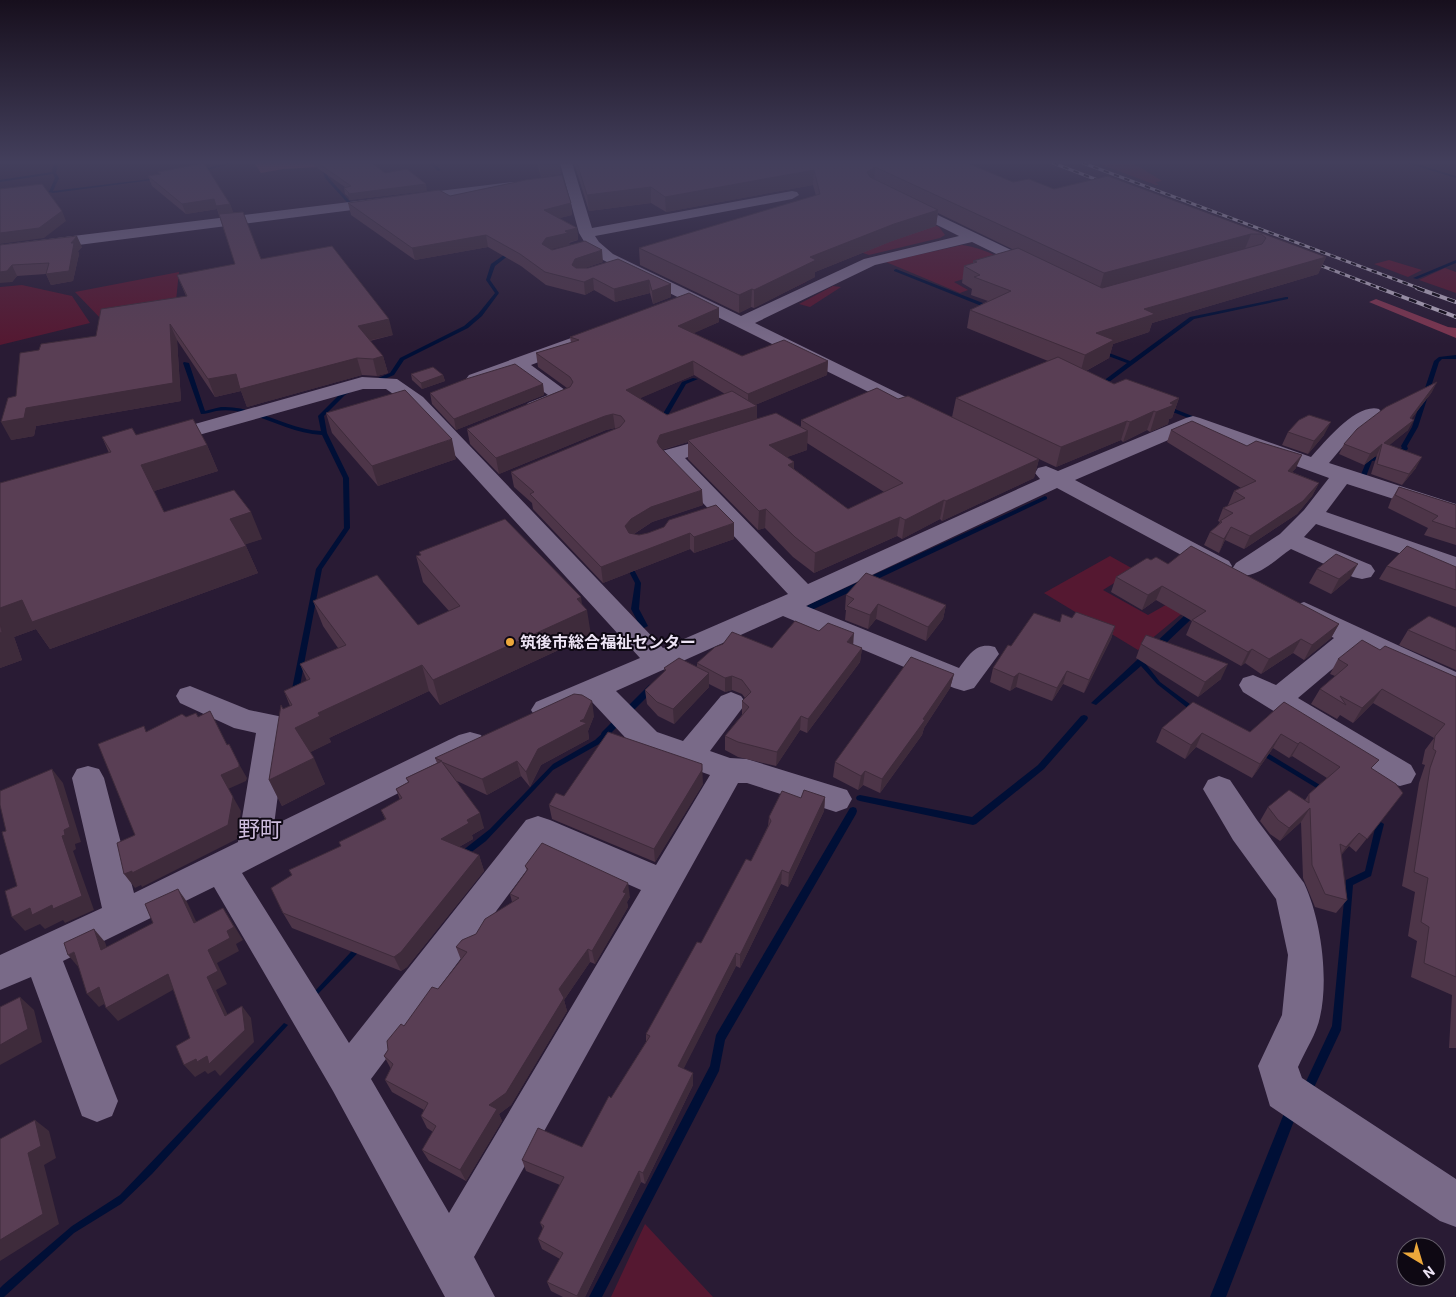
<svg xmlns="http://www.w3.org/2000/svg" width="1456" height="1297" font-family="Roboto,'Noto Sans JP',sans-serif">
<rect width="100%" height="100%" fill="#291b34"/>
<g fill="#551831">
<path d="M1097,163h36l29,18 -7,1 4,3h-3z"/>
<path d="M824,180l64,29 9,-2 42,20 6,8 -5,3 -71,17 -43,-15 -76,18 57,21 -1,3 -41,19 -9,-4 40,-18 -61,-23 110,-24 29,-14v-5l-15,-14z"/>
<path d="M962,245c19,3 32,9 49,19l-57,18 14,8 -8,3 -74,-31z"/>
<path d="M1389,260l33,10 -14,7 -34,-13z"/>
<path d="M1445,268l11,4v21l-37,-13z"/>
<path d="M179,272l-4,38 -71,12 -29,-30z"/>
<path d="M22,285l50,11 18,27 -90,22v-58z"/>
<path d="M833,286l8,1 -31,20 -11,-3z"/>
<path d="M1110,556l25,14 -32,20 45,25 30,-17 13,8 -53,44 -94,-57z"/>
<path d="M645,1224l68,73h-102z"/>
</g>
<g fill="#7c354f">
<path d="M254,163h65l1,4 -37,2 -22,4z"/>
<path d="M1376,299l72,28 8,1v10l-87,-36z"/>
</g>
<g fill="#000f36">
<path d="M1205,606l-60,57 15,19 42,31 182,111 -13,52 -18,9 -12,145 -31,66 -13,17 -71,184h-16l75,-186 18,-23 29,-62 14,-146 19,-9 11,-47 -177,-107 -42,-33 -16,-18 -45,39 -5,-2 93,-87z"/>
<path d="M612,727l2,2 -15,15 -46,26 -67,71 -75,57 -94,97 -2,-4 69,-75 36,-32 70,-55 63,-65 42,-24 13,-12z"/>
<path d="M284,1023l4,2 -136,149 -31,30 -47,29 -70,64h-4v-9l3,-3 69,-59 48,-31z"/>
</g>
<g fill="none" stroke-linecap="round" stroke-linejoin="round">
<g fill="#000f36" fill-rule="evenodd">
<path d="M54,163h4l-2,10 3,5 -6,13 105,-13 2,1 -107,14 -4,-1 6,-14 -2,-4 -53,8v-2l52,-8z"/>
<path d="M227,163h7l-35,9 -2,-1z"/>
<path d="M320,163h4l4,14 27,30v2h-2l-28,-31z"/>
<path d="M429,163h4l8,7 -3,1z"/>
<path d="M1407,163h6l43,13v2z"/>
<path d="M511,250l3,1 -19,15 -5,14 9,13 -17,23 -14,12 -64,32 -10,15 -19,8h-4v-2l19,-8 10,-15 64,-32 14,-12 17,-21 -9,-13 5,-16z"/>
<path d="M1456,260v3l-39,16 -4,-1z"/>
<path d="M896,269l97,38v1l-4,1 -95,-38v-1z"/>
<path d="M1286,297h2v2l-94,20 -89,66 2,1 -1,1h-4l-4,-2 29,-22 -27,-10v-2h4l26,10 60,-44z"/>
<path d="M1456,355v4h-14l-3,3 -21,65 -11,19 1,3 -11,8h-4v-2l9,-7 -1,-2 11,-19 22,-66 5,-4z"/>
<path d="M184,362l5,1 16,48c5,-1 10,-3 16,-4 33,-2 65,22 100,24l-3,-15 23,-23 9,-4 3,2 -8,4 -21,21 3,17 22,45 1,50 -28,41 -24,127h-6l-1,-2 25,-125 28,-41 -1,-50 -21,-43c-33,-2 -56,-19 -86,-24 -7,-1 -14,-1 -20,0 -5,1 -10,3 -15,3l-18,-51z"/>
<path d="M693,378l5,1 -12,5 -22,38 -3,2 -2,-1 -1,-1 24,-40z"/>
<path d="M1167,406l33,13 1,1 -1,1h-4l-31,-12v-2z"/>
<path d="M1384,456l3,2 -1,1 -14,2 -7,18 -1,1h-4l-1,-1 9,-21z"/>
<path d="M1045,496l2,1v2l-233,110h-3l-4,-2 1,-2z"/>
<path d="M628,562l3,2 10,19 -2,26 9,17 -4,2h-3l-10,-19 4,-26 -10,-19z"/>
<path d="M652,684l3,1 1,2 -1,2 -47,47h-6l-1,-2 1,-2 47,-47z"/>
<path d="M1084,715l3,1 1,2 -1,2 -43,49 -68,55 -3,1 -113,-24 -3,-1 -1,-2 1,-2 3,-1 112,22 66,-52 43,-49z"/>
<path d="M853,807l3,1 1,3 -1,3 -131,226 -6,31 -117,226h-13l121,-231 6,-31 134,-227z"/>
</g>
<g fill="#796a88" fill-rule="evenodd">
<path d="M560,163h12l20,65 200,-37 5,1 2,3 -7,4 -197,37 4,6 14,12 128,62 123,-57 95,-23 -62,-31 -2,-3 2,-3 5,-1 143,68 2,3 -8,5 -6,-2 -61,-30 -97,23 -120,58 161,79 3,4 -3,4 -7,2 -306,-152 -15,-12 -9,-15z"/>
<path d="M512,182l5,1 2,3 -2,3 -517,66v-10z"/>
<path d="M571,338l6,1 3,4 -3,4 -46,18 42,31c-7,10 -33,18 -45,15l-3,-4 3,-4 20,-8 -33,-24 -32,12h-14l-3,-4 3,-4z"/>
<path d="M362,377l35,2 26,18 240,251 125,-54 -129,-138 3,-5 62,-17 7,2 4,4 -4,4 -46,14 123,126 232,-105 -5,-6 3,-5 8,-2 12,5 128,-53 7,-2 7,2 111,39c15,-16 45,-54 68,-48l3,4 -3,4 -29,21 -21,25 127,41v15l-109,-35 -21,28 130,45v16l-140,-49 -12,13 67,28 4,6 -4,6 -9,2 -9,-2 -62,-28c-16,11 -35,31 -55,26l-4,-6 4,-6 44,-29 24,-24 25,-32 -135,-49 -119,51 154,81 3,5 -3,5 -9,3 -9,-3 -154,-83 -251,118 153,62c11,-14 17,-26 36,-21l4,7 -25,34 -10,3 -10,-3 -171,-72 -167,75 41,41 26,9 38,-45 10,-4 10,4 5,7 -36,48 20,7 17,1 100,31 5,9 -5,9 -11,4 -89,-29h-9l-264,474 21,40h-50l-112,-206 -119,-204 -151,74 55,140 -6,15 -15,6 -15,-6 -51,-139 -31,13v-35l102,-47 -30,-130 5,-9 11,-3 11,3 5,9 30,115 104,-51 18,-109 -22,-5 -54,-25 -4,-7 4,-7 10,-3 59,24 34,7 4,8 -13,100 185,-90 11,-3 11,3 4,8 -4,8 -239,122 107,170 177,-223 12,-4 12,4 106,45 54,-90 -75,-27 -43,-46 -46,19 -10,-3 -5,-8 5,-8 104,-44 -231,-253 -23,-16h-23l-200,56 -7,-2 -4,-4 4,-4zM544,847l97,43 -192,323 -78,-134z"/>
<path d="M1304,602l152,70v22l-100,-45 -58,49 113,67 5,9 -5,9 -11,3 -11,-3 -146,-91 -4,-7 4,-7 10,-3 23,10 58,-47 -39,-21 -4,-6 4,-6z"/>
<path d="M1219,776l11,4 27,40 47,63c17,36 25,95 16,134 -3,16 -15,34 -22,50l4,11 154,101v48l-16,-6 -170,-115 -12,-40 24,-51 6,-60 -12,-56 -43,-59 -30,-51 5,-9z"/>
</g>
<g stroke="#b1a6ba" stroke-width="3">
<g id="rail-far1">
<path d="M1053,163l55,21"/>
<path d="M1083,163l338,126"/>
<path d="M1309,261l73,28"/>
</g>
</g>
<g stroke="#b1a6ba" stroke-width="4">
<g id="rail">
<path d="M1379,288l77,29"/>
<path d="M1417,288l39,14"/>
</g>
</g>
<use href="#rail-far1" stroke="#0e0813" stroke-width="2" stroke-dasharray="5.5" stroke-linecap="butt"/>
<use href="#rail" stroke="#0e0813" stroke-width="2.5" stroke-dasharray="8" stroke-linecap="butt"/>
</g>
<g fill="#4d3548" fill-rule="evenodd">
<path d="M310,163h62l13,10 42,18 -78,9v-3l-4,-3 -1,-6 1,-1z"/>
<path d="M537,163h22l2,11 -20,3z"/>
<path d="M574,163h393l46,19 41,7 54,-13 218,81 -8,17 -166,49 -3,9 -36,12 -4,14 -23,13 28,13 65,14 -7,20 -3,1 -1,5 -18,8 -3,-2 -24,12 -2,-2 -65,27 -17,-8 -5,19 -92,43 -2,-2 -38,20 -5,-3 -83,37 -21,-16 -28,-29 -7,2 -70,-71v-17l-26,8 41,55 -51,17 -18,12 5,1 9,-2 16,-6 70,12 -40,14 -4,-4 -87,34 -70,-74 -1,-6 -18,-16 -3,-15 105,-43 -1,-1 -9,2 -107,44 -29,-30 -3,-15 100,-41 -29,-21 -2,-14 35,-10 -1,-6 149,-29v14l-26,11 49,23 86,5 -1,14 -72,30 2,1v13l44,8v-7l97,-21 54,18 4,-19 92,-37 -81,-33 3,-18 18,-9 -17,-6 1,-6 -10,-6 2,-17 9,-2v-3l41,-11 -76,-37 -2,13 -44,15 -77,31v5l-61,31 -3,-1 -12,6 -99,-48 -1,-17 177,-52 -3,-11 -147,27 -15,-9 -62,8zM694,375l31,19 -58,21 -27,-17zM807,443l77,49 -36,17 -54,-40v-7l-7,-5 20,-7z"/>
<path d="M158,172l72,32 3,9 28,46 132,76 -23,6 13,15 5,17 -11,3 -15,-1 -115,32 -6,-16 -26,6 -38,-57 4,61 -145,25 -2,10 -23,4 5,-44 23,-46 57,-14 90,-40 -9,-21 58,-11 -18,-55 -31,5 -34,-28 -4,-10 11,-2z"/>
<path d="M450,196l121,7 1,12 -13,3 18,10 1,12 -27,9 52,13 -18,6 86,16v13l-18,7 -3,-11 -35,9 -21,-12 -9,5 -39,-10 -25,-19 -33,-19 -73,13 -64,-45 -3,-12z"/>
<path d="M0,245l82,2 -4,4 1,3 -6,27 -22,4 -5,-11 -29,2 -5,6z"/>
<path d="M411,374l32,1 2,6 -23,8 -10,-9z"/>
<path d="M543,384l1,11 -88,35 -24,-26 -2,-11z"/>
<path d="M1432,392l-21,27 -3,11 -19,15 27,23 -14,17 -31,-11 6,-19 -13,10 -25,-11 5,-10z"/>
<path d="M326,413l130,46 -78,27 -46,-53z"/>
<path d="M1171,430l125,38 -4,4 27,11 -7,13 -15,18 -53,35 -19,-9 -6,13 -15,-8 6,-13 8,-7 2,-3 -2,-1 5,-13 7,-3h-2l6,-14 7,-3 -74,-46z"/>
<path d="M1288,432l36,3 -16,19 -26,-9z"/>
<path d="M136,435l71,10 11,26 -64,20 10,21 98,27 -17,5 13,29 -208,76 -14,-20 -22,8 8,23 -22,8v-185l109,-30 -7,-16z"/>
<path d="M1399,487l57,18v40l-32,-10 4,-7 -40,-20 3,-8z"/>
<path d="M419,552l163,53 9,30 -151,70 -11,-14 -100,47 2,4 -21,10 15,32 -43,22 -13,-26 14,-71 7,-3 -6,-15 23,-10 -7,-17 38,-16 -15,-22 -10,-25 105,24 31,-14 -26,-29 -7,-26 4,-1z"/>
<path d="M1151,560l17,4 171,60 -8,14 -27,22 -11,-7 -32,21 -16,-11 -4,3 -55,-31 6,-14 -36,-21 -14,10 -31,-18 5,-15z"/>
<path d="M1387,566l69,1v40l-77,-28z"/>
<path d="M1317,569l33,9 -19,16 -22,-11z"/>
<path d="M846,595l100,10 -3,14 -17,22 -50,-22 -8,10 -23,-9 1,-10h-1z"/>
<path d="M1072,618l43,8 -4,13 -27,54 -21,-9 -11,17 -36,-14 -6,4 -20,-9 3,-14 18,-22 49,-24z"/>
<path d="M1456,628v42l-57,-25 9,-15z"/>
<path d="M1141,644l80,35 -23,18 -62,-39z"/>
<path d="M853,645l9,3 -2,14 -53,71 -7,-3 -24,36 -38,-9 -13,-7v-14l17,-21v-14l3,-3 -3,-4 -10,-4 -7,2 -16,-8v3l-35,37 -16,-8 -11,-12 -2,-14 20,-18 -1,-4 33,-1v-4l75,-15z"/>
<path d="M1380,650l76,27v371h-7l3,-53 -41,-18 6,-36 -9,-5 7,-44 -13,-6 17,-103 6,-18 -3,-1 3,-14 9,-12 -61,-35 -20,20 -13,-8 -3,4 -26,-15 9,-15 15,-13 -5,-2 8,-15z"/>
<path d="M954,674l-4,14 -26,40 -2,7 -42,58 -17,-8 -5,5 -25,-13 2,-15z"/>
<path d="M1284,702l88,67 20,38 -36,45 -7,-6 -8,9 6,45 -11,13 -21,-6 -12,-29 -2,-56 -21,19 -10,-7 -10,-13 8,-14 37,-7 4,-6 18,-16 -35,-22 -3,2 -16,-10 -21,30 -56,-31 -11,12 -29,-17 6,-14 88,4z"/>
<path d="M594,716l-6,15 1,8 -48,26 -11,22 -9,-11 -34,19 -30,-14 27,47 -12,7 1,4 -14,8 20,8 5,16 -77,96 -6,4 -109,-43 -9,-15 9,-37 -3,-6 52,-24 44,-27 -4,-9 19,-10 -4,-11 12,-7 -2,-4 31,-15 -2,-5z"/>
<path d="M703,784l-48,78 -103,-43 -3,-14 15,-9z"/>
<path d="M825,797l-1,14 -36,76 -7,-3 -41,84 -4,-2 -53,103 10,4v12l-48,99 -4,-2 -56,115h-22l-12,-6 -4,-9 13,-23 -18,-10 -4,-10 5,-10 -3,-6 20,-38 -34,-14 -4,-11 60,-13 29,-49 35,-56v-8l105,-173 17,-35 1,-9 32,-19z"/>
<path d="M525,866l105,31 -3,5 1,5 -33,57 -5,-2 -26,38 3,11 -56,94 -12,9 3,7 -36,60 -37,-20 -7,-11 11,-18 -6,-4 -6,-12 3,-6 -32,-18 -7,-12 6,-11 -7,-13 20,-30 34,-37 23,-29 -5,-13 20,-13 36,-32 -2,-8 17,-23z"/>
</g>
<g fill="#3e2b3b">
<path d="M539,163h20l2,11 -20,3z"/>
<path d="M875,167l-1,15 -9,5 2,-15z"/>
<path d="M814,170l-1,15 -147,27 -1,-15z"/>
<path d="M426,184l1,7 -78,9 -1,-6z"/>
<path d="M651,187v16l-62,8 -2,-16z"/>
<path d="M214,199l16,5 4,10 -14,2 -3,-7 -31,5 -4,-10z"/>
<path d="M571,203l1,12 -27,7 -1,-12z"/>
<path d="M938,210l-2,16 -44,15 -77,31v5l-61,31v-18l56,-33 84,-33z"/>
<path d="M62,211l4,10 -22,17 -44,6v-11z"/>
<path d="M577,228l1,12 -9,2 1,3 -22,5 -6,-6 4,-6 19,-7z"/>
<path d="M1251,234l-7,17 -145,40 5,-18z"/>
<path d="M486,235l2,12 -73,13 -3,-12z"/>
<path d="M77,236l5,11 -4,4 1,3 -6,27 -22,4 -5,-11 25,-31z"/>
<path d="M602,250l1,12 -27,9 -4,-6 3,-6z"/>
<path d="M1326,257l-8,17 -166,49 -3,9 -36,12 -4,14 -29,16 5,-19 11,-22 48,-24z"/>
<path d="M12,265l5,11 -5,6 -12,1v-11z"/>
<path d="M593,278l1,12 -9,5 -1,-13z"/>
<path d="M649,280l1,13 -35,9 -1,-13z"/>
<path d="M671,284v13l-18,7 -1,-13z"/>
<path d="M752,289l-1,18 -12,6v-18z"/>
<path d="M719,308v14l-40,18 -1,-14z"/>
<path d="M389,319l4,16 -31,7 -4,-16z"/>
<path d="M170,324l7,16 4,61 -145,25 -2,10 -23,4 -10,-18 25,-14z"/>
<path d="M383,356l5,17 -11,3 -4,-17z"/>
<path d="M357,358l5,17 -115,32 -6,-16 -26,6 -7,-18 28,-5z"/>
<path d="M693,361l1,14 -67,29 -1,-14z"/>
<path d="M828,361l-1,14 -79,33v-14z"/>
<path d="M443,375l2,6 -23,8 -1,-6z"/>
<path d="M1437,382l-5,10 -26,34 8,-6 -6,10 -28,23 4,-10 26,-25z"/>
<path d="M543,384l1,11 -88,35 -2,-11z"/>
<path d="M1179,398l-7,20 -3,1 -1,5 -18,8 6,-20 14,-9z"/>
<path d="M757,406v15l-69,19v2l-28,8 -3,-8 3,-7z"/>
<path d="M1154,411l-7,19 -24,12 7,-20z"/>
<path d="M613,414l2,14 -9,2 -107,44 -3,-16 109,-42z"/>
<path d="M1127,421l-6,19 -65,27 5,-20z"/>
<path d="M1331,422l-7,13 -16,19 6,-13z"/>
<path d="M808,431l-1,19 -39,14 1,-19z"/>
<path d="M452,439l4,20 -78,27 -6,-20z"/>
<path d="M1382,444l-5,11 -13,10 6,-11z"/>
<path d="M207,445l11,26 -64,20 -13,-26z"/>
<path d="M1302,455l-6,13 -14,16 6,-13z"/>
<path d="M1422,457l-6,11 -14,17 7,-11z"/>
<path d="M1039,459l-5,19 -92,43 4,-20z"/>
<path d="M794,462l-1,19 -5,-16z"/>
<path d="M1319,483l-7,13 -15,18 -53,35 6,-13z"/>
<path d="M702,490l1,15 -51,17 -20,13 -6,7 -1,-16 6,-7 20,-12z"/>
<path d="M944,500l-4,19 -38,20 3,-19z"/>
<path d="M766,509l-1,19 -7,2 1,-19z"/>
<path d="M251,512l11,27 -21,7 -11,-27z"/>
<path d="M900,517l-3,19 -83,37 1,-20z"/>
<path d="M734,523v16l-40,14v-16z"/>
<path d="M1231,527l-12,26 5,-14z"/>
<path d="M690,533v16l-87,34 -2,-16z"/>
<path d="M246,546l12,27 -208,76 -14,-20 -22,8 8,23 -22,8v-60l22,-8z"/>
<path d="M1358,564l-8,14 -19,16 8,-15z"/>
<path d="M1162,586l-6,14 -14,10 6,-15z"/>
<path d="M581,597l2,14 4,-1 4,25 -151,70 -7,-25z"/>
<path d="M878,604l-2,15 -8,10 2,-14z"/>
<path d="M946,605l-3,14 -17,22 2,-14z"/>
<path d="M1339,624l-8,14 -27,22 8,-15z"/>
<path d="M1115,626l-4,13 -27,54 5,-13z"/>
<path d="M854,633l-1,14 -6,-5z"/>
<path d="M1301,639l-8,14 -32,21 8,-15z"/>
<path d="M862,648l-2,14 -53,71 1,-14z"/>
<path d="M1252,649l-7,14 -4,3 7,-14z"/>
<path d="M1228,664l-7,15 -23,18 7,-15z"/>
<path d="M422,665l7,26 -100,47 2,4 -24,12 -12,-26 23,-15z"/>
<path d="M1067,671l-4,13 -11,17 5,-13z"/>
<path d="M709,673v14l-35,37 -1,-15z"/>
<path d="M1019,673l-3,14 -6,4 4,-14z"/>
<path d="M954,674l-4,14 -26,40 -2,7 -42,58 2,-14z"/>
<path d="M732,676v14l-7,2v-14z"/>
<path d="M1382,689l-9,14 -20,20 9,-15z"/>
<path d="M592,701l2,15 -6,15 1,8 -48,26 -11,22 -4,-15 12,-23 42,-28z"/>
<path d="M801,716l-1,14 -24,36 1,-14z"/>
<path d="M1202,733l-6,14 -11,12 6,-14z"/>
<path d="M1281,734l-8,14 -21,30 8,-14z"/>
<path d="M1300,742l-8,14 -3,2 9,-14z"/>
<path d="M314,758l11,26 -43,22 -13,-26z"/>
<path d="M517,761l4,15 -34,19 -5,-16z"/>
<path d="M239,764l8,14 -1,3 -18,8 -7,-14z"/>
<path d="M702,764l1,20 -48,78 -1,-13z"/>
<path d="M52,769l11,14 18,59 -6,2 1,5 -3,2 21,59 -29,13 -2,-3 -18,9 -5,-5 -15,7 -13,-14 50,-81z"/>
<path d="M865,771l-2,14 -5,5 3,-14z"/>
<path d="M233,797l8,14 -4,28 -95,48 -1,-2 -6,3 -11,-14z"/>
<path d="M825,797l-1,14 -36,76 1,-14z"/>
<path d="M1310,808l-9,14 -21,19 9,-13z"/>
<path d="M480,813l4,15 -12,7 1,4 -27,15 -5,-15 26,-19z"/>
<path d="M1359,833l-10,13 -13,15 10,-14z"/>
<path d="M479,855l5,16 -77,96 -6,4 -7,-14z"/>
<path d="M782,870l-1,14 -41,84v-13z"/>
<path d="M628,883l2,14 -3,5 1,5 -33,57 -3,-13 31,-59z"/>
<path d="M178,889l9,13 16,34 -9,-13z"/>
<path d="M223,908l20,32 -7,4 3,7 -22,12 10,21 -11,6 18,38 -9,-12 -18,-39 1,-27 19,-19z"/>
<path d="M94,929l11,13 7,21 -11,-13z"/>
<path d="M588,949l2,13 -26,38 3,11 -56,94 -12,9 3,7 -36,60 -6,-11 29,-65 70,-116z"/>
<path d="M74,952l6,17 -12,-14z"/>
<path d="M736,953v13l-57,112 -1,-12z"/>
<path d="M168,974l10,13 -60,34 -12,-13z"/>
<path d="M99,987l12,13 -12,7 -12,-13z"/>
<path d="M20,997l14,13 8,32 -42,23v-20z"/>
<path d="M242,1006l9,12 3,24 -34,34 -5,-6 -7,4 -3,-3 -10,6 -11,-12z"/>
<path d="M693,1073v12l-48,99 -2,-11z"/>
<path d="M35,1120l14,11 7,27 -12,7 15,59 -59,37v-21l28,-87z"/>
<path d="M639,1171l2,11 -56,115h-7l-1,-1z"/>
</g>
<g fill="#593e54" stroke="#3e2b3b">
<path d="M204,163l26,41 -14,2 -2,-7 -32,5 -34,-28 13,-2 -3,-2z"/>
<path d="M318,163h54l13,10 22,-4 19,15 -78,10 1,-1 -5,-5 7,-2z"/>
<path d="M577,163h390l46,19 16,-3 25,10 54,-13 218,81 -182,52 11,5 -59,19 18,7 -29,15 -115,-45 41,-19 -37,-14 6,-2 -16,-9 13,-4 -4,-1 45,-13 84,40 160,-44 4,-6 -5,-4h-10l-147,39 -229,-106 -8,5 3,5 68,33 -44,14 -84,33 6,3 -62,30 -2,-1 -13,6 -100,-47 181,-54 -6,-24 -149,27 -14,-10 -64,8z"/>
<path d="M562,175l9,28 -27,7 33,18 -12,3 3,2 -22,5 -4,6 10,6 33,-9 17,9 -27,9 -3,6 4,3h12l30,-9 53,25 -19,7 -3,-11 -35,9 -21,-11 -9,4 -39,-10 -25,-18 -34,-19 -74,13 -64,-45 91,-13 11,6 76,-16z"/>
<path d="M42,184l20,27 -23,17 -39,5v-44z"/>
<path d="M243,212l18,47 71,-13 57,73 -31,7 25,30 -10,3 -16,-1 -117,31 -4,-15 -28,5 -38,-55 3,59 -147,25 -2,10 -23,4 7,-24 8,-2 4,-43 19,-3 2,-6 55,-8 5,-27 86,-13 -10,-21 58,-11 -16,-50z"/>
<path d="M77,236l-6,7h3l-5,28 -23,3 3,-11 -37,2 -5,6 -7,1v-27z"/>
<path d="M689,293l30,15 -41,18 64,30 42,-16 44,21 -80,33 -55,-33 -67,29 41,25 65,-24 25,15 -97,29 -3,7 3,5 42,43 -51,17 -20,12 -6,7 4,7 10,2 9,-2 16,-6 5,-7 47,-15 18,18 -40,14 -4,-4 -89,34 -71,-73 4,-2 -23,-20 109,-45 5,-6 -4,-5 -8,-2 -8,2 -109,42 -29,-29 103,-42 3,-5 -3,-5 -34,-24 43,-13 -9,-3z"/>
<path d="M1058,357l56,27 12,-5 53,19 -9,5 4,2 -18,7 -2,-1 -24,11 -3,-1 -66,26 -105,-49z"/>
<path d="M515,364l28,20 -89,35 -24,-26 36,-14z"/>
<path d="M433,367l10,8 -22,8 -10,-9z"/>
<path d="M1437,382l-27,36 4,2 -30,23 38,14 -13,17 -32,-10 5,-20 -12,10 -26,-10 13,-15 29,-22z"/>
<path d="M877,388l21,11 10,-3 131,63 -93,42 -2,-1 -39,20 -5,-3 -85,36 -20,-16 -29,-28 -7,2 -71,-71 88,-27 32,18 -39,14 25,17 -6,3 60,44 55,-26 -102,-63z"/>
<path d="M405,390l47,49 -80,27 -46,-53z"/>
<path d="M1309,415l22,7 -17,19 -26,-9 11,-12z"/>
<path d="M193,419l14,26 -66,20 23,47 70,-22 17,22 -21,7 16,27 -214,76 -10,-22 -22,8v-125l111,-31 -9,-15 30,-9 4,7z"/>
<path d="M1192,421l55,25 9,-5 46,14 -14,16 31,12 -16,18 -53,35 -19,-9 -7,12 -14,-7 12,-10 -2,-1 13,-8 -10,-5 22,-10 -11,-7 22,-10 -85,-51z"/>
<path d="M1399,487l57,18v24l-24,-8 6,-5 -43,-21z"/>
<path d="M505,519l76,78 -4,2 10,11 -154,70 -11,-15 -104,48 2,3 -25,12 19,30 -45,22 12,-75 2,4 9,-4 -8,-14 26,-12 -10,-15 46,-19 -33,-44 64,-26 41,50 42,-19 -44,-50 5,-1 -2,-3z"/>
<path d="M1191,546l148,78 -27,21 -11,-6 -32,20 -17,-10 -4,3 -56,-32 14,-9 -44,-25 -14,9 -32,-18 31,-19 4,2 5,-3 12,7z"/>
<path d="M1407,546l49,21v23l-69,-24z"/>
<path d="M1336,554l22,10 -19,15 -22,-10z"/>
<path d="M866,573l80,32 -18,22 -50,-23 -8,11 -23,-9 7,-7 -8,-4z"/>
<path d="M1076,612l39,14 -26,54 -22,-9 -10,17 -38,-15 -5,4 -21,-9 15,-23 3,1 23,-33 26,9 2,-8 10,4z"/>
<path d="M1429,616l27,12v23l-48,-21z"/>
<path d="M795,621l24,10 9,-8 26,10 -7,9 15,6 -54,71 -7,-3 -24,36 -39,-10 -13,-6 24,-29 -7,-6 9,-9 -9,-12 -10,-4 -7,2 -28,-15 18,-16 8,-3 9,-12 40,16z"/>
<path d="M0,624l2,8 -2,1z"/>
<path d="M1146,635l82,29 -23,18 -64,-38z"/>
<path d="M1362,640l18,10 5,-4 71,31v300l-32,-14 5,-36 -8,-5 7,-44 -14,-6 16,-104 6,-17 -3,-2 2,-13 10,-12 -63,-35 -20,19 -22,-12 6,9 -26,-16 28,-24 -10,-6z"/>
<path d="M911,657l43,17 -31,45 2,1 -43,59 -17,-8 -4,5 -26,-14z"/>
<path d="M679,658l30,15 -36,36 -16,-7 -12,-12 21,-20 -2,-2z"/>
<path d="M574,694l8,1 10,6 -8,18 -4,2 7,2 -49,26 -12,23 -9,-11 -35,18 -40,-17 38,51 -13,7 2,3 -28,16 38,16 -78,97 -7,5 -111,-44 -12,-25 21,-13 -3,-5 52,-24 -2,-4 47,-23 -5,-9 21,-12 -6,-9 13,-7 -3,-4 36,-17 -7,-3z"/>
<path d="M1193,702l57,30 34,-30 95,58 -8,8 25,16 7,9 -36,46 -8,-6 -13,14 -6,-3 7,56 -22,-6 -13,-29 -2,-57 -21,20 -11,-8 -10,-13 21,-17 20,13v-9l31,-27 -40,-25 -2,2 -17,-10 -21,30 -58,-31 -11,12 -29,-17z"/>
<path d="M210,711l17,34 2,-1 10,20v3l-18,8 12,22 -5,28 -96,48v-2l-8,3 -7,-31 18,-8 -37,-91 46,-18 2,6 36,-18 4,3 10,-4 2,4z"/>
<path d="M608,732l94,32v6l-48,79 -105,-44 7,-12 8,3z"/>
<path d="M52,769l18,58 -6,3 1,5 -3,1 20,60 -29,13 -1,-4 -20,10 -2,-7 -18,9 -7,-26 12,-5 -15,-54 4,-1 -6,-26v-14z"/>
<path d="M804,790l21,7 -36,76 -7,-3 -42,85 -4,-2 -58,113 15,7 -50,100 -4,-2 -62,125 -30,-14 16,-29 -25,-14 6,-13 -4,-3 24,-46 -42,-17 16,-32 44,19 27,-51 2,2 39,-62 -4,-2 51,-92 4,1 45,-84 5,2 20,-40 -2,-4 13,-26 19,7z"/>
<path d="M542,843l86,40 -5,9 3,1 -34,58 -4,-2 -29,40 5,9 -58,95 -17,12 8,4 -37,61 -38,-20 14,-24 -15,-10 7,-13 -43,-23 8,-16 -9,-8 4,-6 -1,-9 14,-17 3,2 28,-39 6,2 29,-37 -11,-5 6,-7 14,-6 9,-15 34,-21 -9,-4 18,-25 -3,-3z"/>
<path d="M178,889l16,34 29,-15 11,19 -7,4 3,7 -22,12 10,21 -11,6 18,39 17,-10 3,24 -36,34 -2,-8 -10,6 -1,-3 -12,6 -8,-19 14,-8 -22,-64 -62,34 -7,-21 -12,7 -13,-42 -6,3 -4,-12 30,-14 7,21 52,-27 -8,-19z"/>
<path d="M20,997l8,32 -28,16v-38z"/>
<path d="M35,1120l6,26 -13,7 15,61 -43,26v-101z"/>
</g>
<linearGradient id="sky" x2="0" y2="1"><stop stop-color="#170f1d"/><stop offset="0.47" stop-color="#433f5c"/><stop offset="1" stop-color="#433f5c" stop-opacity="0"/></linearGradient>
<rect width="1456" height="345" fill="url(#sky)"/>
<circle fill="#eda83b" stroke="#0e0813" stroke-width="2" cx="510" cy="642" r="5"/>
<g text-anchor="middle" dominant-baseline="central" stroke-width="4" stroke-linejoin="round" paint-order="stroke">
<g font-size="16" font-weight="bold" fill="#ede4f5" stroke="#0e0813" text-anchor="start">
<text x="520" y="642">筑後市総合福祉センター</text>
</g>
<g font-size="22" fill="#cebdde" stroke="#0e0813">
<text x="260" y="829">野町</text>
</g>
</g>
<g transform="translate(1421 1262) rotate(142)"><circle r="24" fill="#0e0813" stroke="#67606d"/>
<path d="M0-4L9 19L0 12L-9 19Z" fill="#eda83b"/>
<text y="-8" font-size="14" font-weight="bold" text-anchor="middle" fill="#ede4f5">N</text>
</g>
</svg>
